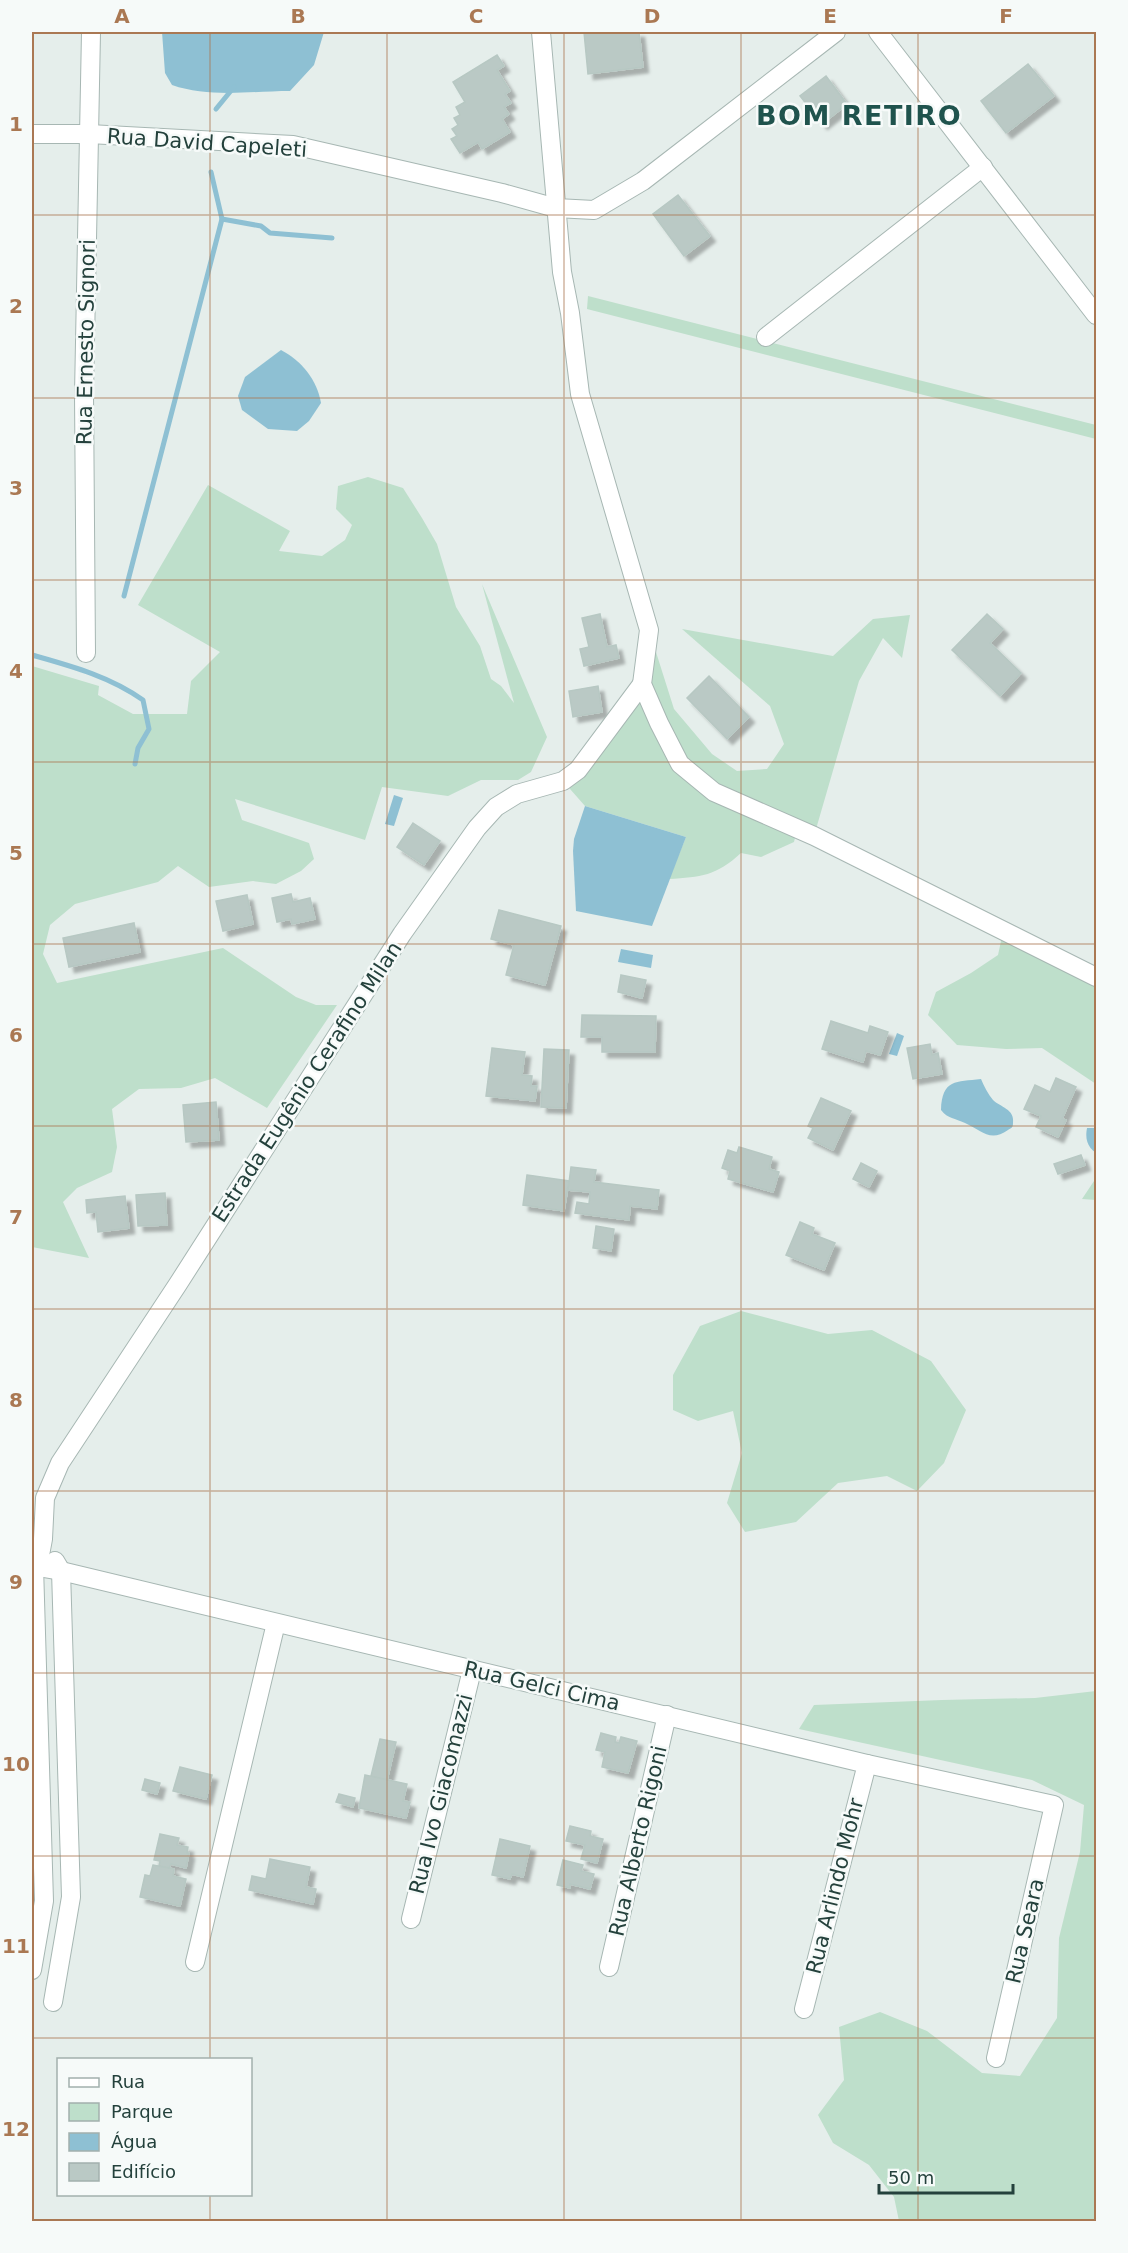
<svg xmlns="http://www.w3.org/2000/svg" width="1128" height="2253" font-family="'DejaVu Sans',sans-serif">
<defs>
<filter id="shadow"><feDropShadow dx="5.5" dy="5.5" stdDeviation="1.5" flood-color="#0004"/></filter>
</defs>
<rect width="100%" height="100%" fill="#e5eeeb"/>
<g fill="#bedfcb">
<path d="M588,296l508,129v14l-509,-130z"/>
<path d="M368,477l35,11 19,30 15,26 19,63 24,39 11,33 10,7 13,17 -32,-119 65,153 -16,35 -13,8h-37l-33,16 -66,-9 -17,53 -130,-41 7,21 67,23 5,16 -13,12 -25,13 -23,-3 -44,6 -31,-21 -20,16 -83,22 -25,21 -7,29 14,29 166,-35 73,49 20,8h21l-70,103 -52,-30 -34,10 -42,1 -27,20 5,38 -5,25 -35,16 -14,14 26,56 -57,-11v-581l67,20 -1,9 35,19h54l4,-33 29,-29 -82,-47 70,-120 82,46 -11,20 43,5 23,-16 7,-15 -16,-16 2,-23z"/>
<path d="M910,615l-8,43 -19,-20 -24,43 -45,155 -17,-7 -3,13 -33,15 -20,-4c-25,23 -40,24 -72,26l17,-42 -101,-31 -22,-25 65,-80 21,-71 25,79 38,45 25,17 30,-2 17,-25 -14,-38 -88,-77 151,27 40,-37z"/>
<path d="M1003,932l93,45v107l-54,-36 -36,1 -49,-4 -29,-30 8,-23 35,-19 27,-18z"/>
<path d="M1096,1178v22l-14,-1z"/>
<path d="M741,1311l87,23 44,-4 59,31 35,49 -22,53 -27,28 -30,-15 -49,7 -42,39 -51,10 -18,-29 15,-50 -9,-42 -35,10 -25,-11v-35l27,-49z"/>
<path d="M1096,1691v530h-197l-5,-24 -25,-32 -36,-22 -15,-28 26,-35 -5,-53 41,-15 47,19 55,42 38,3 37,-58 2,-80 21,-86 4,-47 -52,-25 -233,-51 15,-24 128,-5 93,-2z"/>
</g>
<g fill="#8ec0d3">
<path d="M162,32h162l-10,33 -24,26c-39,0 -81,7 -118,-6l-7,-12z"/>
<path d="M281,350c21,11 36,30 40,53l-12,18 -12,10 -29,-2 -26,-19 -4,-14 7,-19z"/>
<path d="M394,795l9,3 -9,28 -9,-2z"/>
<path d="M585,806l101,31 -34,89 -76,-15 -3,-60 1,-12z"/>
<path d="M621,949l32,6 -2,13 -33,-6z"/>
<path d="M897,1033l7,3 -7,20 -8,-2z"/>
<path d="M981,1079c3,7 7,15 12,21 7,7 22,9 20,23 0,5 -2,5 -5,7 -18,13 -27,0 -43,-7 -10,-5 -17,-4 -24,-13 1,-31 15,-28 40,-31z"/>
<path d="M1087,1128h9v25c-9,-6 -11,-15 -9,-25z"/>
</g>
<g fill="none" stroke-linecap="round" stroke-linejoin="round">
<g stroke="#8ec0d3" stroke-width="5">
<path d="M216,109l18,-22"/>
<path d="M222,219l39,7 9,7 62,5"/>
<path d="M124,596l98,-377 -11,-47"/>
<path d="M32,655c39,11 77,21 111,45l6,29 -11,19 -3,16"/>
</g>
</g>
<g fill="#bac9c5" stroke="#b7c8c3" stroke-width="1.5" filter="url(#shadow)">
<path d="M584,32h55l4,35 -55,7z"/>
<path d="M497,55l7,11 -7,4 13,21 -5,3 6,9 -7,4 5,7 -7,5 8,13 -28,17 -4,-7 -18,11 -9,-14 6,-3 -5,-7 6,-4 -4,-7 6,-3 -4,-8 9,-5 -12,-20z"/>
<path d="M1028,64l26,32 -48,37 -25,-32z"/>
<path d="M826,76l21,28 -25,20 -22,-28z"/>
<path d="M678,195l32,41 -26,20 -31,-42z"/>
<path d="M600,614l7,33 9,-2 3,13 -35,8 -4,-17 9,-2 -7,-29z"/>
<path d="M987,614l16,15 -13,14 31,30 -21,23 -48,-46z"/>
<path d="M709,676l40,41 -22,22 -40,-41z"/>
<path d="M598,686l4,26 -29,5 -4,-26z"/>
<path d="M413,823l27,18 -16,24 -27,-18z"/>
<path d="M291,894l2,8 17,-4 5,21 -23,5 -1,-5 -14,3 -5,-24z"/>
<path d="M247,895l6,29 -30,7 -7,-30z"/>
<path d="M499,910l62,16 -16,59 -39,-10 8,-30 -23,-6z"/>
<path d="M134,923l6,29 -71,15 -6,-29z"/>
<path d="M621,975l25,5 -4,18 -24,-6z"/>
<path d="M582,1015l74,1 -1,36h-53v-15h-21z"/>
<path d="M831,1021l37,12 2,-7 18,6 -8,23 -14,-4 -3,11 -41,-13z"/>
<path d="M930,1044l2,11 6,-2 4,21 -29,5 -6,-31z"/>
<path d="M492,1048l33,4 -3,23 10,1 -1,10h6l-2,15 -49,-5z"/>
<path d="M544,1049l25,1 -3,58 -25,-1z"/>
<path d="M1056,1078l20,9 -14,32 4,1 -8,17 -22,-10 5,-11 -17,-7 11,-24 15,7z"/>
<path d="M821,1098l30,13 -18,39 -25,-12 5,-10 -5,-2z"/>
<path d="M216,1102l3,38 -33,2 -3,-37z"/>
<path d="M739,1147l33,10 -3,12 10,3 -6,20 -45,-13 2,-8 -8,-3 6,-18 9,3z"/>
<path d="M1081,1155l4,10 -27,9 -4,-10z"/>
<path d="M861,1163l16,8 -8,16 -16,-8z"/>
<path d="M571,1167l25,3 -2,12 65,8 -2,19 -27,-3 -1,14 -54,-7 2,-11 12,2 1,-12 -22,-2z"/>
<path d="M527,1175l42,6 -5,30 -41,-6z"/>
<path d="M165,1193l2,32 -29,1 -2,-31z"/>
<path d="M125,1196l4,32 -31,4 -2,-20 -9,1 -1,-13z"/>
<path d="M800,1222l14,6 -2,6 23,9 -11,27 -38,-15z"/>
<path d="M596,1226l18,3 -3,22 -18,-3z"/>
<path d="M601,1733l15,4 -1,5 4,1 2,-6 16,4 -9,32 -26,-6 3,-15 -9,-2z"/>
<path d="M380,1739l16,3 -9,38 -16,-4z"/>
<path d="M180,1767l32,8 -6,24 -33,-8z"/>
<path d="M365,1775l42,9 -4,17 7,1 -4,16 -47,-10z"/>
<path d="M145,1779l15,4 -3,11 -15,-4z"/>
<path d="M339,1794l16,4 -2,9 -17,-5z"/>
<path d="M570,1826l21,5 -1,5 13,3 -6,24 -16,-4 4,-14 -19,-4z"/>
<path d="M160,1834l19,4 -2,7 11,2 -1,6h2l-3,15 -15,-4 -2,4 -10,-2 1,-5 -6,-1z"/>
<path d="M500,1839l30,7 -7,31 -11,-3 -2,5 -18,-4z"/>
<path d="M270,1859l40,8 -4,20 10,2 -3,15 -64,-14 3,-14 14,3z"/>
<path d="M563,1860l20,5 -2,6 13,3 -4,15 -20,-5v4l-13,-3z"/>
<path d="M153,1865l21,4 -1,7 13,3 -6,27 -40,-9 5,-22 5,1z"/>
</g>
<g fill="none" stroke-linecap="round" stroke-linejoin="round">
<g stroke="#a7b7b3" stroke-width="20">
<g id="street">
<path d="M541,32l21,240 8,41 10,81 69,236 -7,54 17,39 21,41 34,28 100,44 282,141"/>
<path d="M878,32l218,283"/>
<path d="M32,134h57l204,11 209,48 54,15 38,2 49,-29 193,-149"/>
<path d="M766,337l217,-170"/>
<path d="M86,653l-2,-259 7,-362"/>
<path d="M32,1566l29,5 806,193 187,41 -58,253"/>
<path d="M411,1919l61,-249"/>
<path d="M195,1962l81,-339"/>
<path d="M609,1967l58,-252"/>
<path d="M32,1970l12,-69 -10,-335 6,-11 3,-16 2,-41 15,-35 118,-179 224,-350 75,-106 19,-21 21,-13 46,-13 15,-11 64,-86"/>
<path d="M53,2002l18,-105 -10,-326 -6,-10"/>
<path d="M804,2009l63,-245"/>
</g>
</g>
<use href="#street" stroke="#fff" stroke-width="18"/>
</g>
<path fill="none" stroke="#aa7853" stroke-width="1.5" stroke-opacity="0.55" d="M210,32v2028M387,32v2190M564,32v2190M741,32v2190M918,32v2190M32,215h1064M32,398h1064M32,580h1064M32,762h1064M32,944h1064M32,1126h1064M32,1309h1064M32,1491h1064M32,1673h1064M32,1856h1064M32,2038h1064M210,2194v28"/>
<g text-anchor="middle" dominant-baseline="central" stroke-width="5" stroke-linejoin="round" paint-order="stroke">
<g font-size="21" fill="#24413c" stroke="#f6faf9">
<text transform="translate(207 143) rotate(4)">Rua David Capeleti</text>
<text transform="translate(86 342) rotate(-89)">Rua Ernesto Signori</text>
<text transform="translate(307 1082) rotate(-57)">Estrada Eugênio Cerafino Milan</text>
<text transform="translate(542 1686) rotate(13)">Rua Gelci Cima</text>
<text transform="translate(441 1794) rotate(-76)">Rua Ivo Giacomazzi</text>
<text transform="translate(638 1841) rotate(-77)">Rua Alberto Rigoni</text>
<text transform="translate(835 1886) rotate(-76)">Rua Arlindo Mohr</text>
<text transform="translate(1025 1931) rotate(-77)">Rua Seara</text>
</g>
<g font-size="27" font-weight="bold" letter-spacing="1.5" fill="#1f534d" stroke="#f6faf9">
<text x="859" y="115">BOM RETIRO</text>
</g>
</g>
<rect width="1128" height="2253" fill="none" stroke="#f6faf9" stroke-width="66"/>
<rect x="57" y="2058" width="195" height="138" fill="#f6faf9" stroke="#a2b0ad" stroke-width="1.5"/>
<rect x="69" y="2078" width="30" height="9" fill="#ffffff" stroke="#a2b0ad" stroke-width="1.5"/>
<text x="111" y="2088" font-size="18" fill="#24413c">Rua</text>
<rect x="69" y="2103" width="30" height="18" fill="#bedfcb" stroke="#a2b0ad" stroke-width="1.5"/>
<text x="111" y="2118" font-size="18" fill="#24413c">Parque</text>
<rect x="69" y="2133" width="30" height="18" fill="#8ec0d3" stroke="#a2b0ad" stroke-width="1.5"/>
<text x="111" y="2148" font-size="18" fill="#24413c">Água</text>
<rect x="69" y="2163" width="30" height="18" fill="#bac9c5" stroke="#a2b0ad" stroke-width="1.5"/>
<text x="111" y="2178" font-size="18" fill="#24413c">Edifício</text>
<path d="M879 2184v9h134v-9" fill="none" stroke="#24413c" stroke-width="3"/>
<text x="888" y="2184" font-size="18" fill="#24413c" stroke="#f6faf9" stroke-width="4.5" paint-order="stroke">50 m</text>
<rect x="33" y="33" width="1062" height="2187" fill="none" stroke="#aa7853" stroke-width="2"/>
<g font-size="20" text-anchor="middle" font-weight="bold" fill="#aa7853">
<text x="122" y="23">A</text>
<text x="298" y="23">B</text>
<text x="476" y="23">C</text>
<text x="652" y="23">D</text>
<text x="830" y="23">E</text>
<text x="1006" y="23">F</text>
<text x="16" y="131">1</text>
<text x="16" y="313">2</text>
<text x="16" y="495">3</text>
<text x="16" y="678">4</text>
<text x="16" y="860">5</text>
<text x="16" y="1042">6</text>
<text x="16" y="1224">7</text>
<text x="16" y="1407">8</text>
<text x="16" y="1589">9</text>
<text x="16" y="1771">10</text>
<text x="16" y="1953">11</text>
<text x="16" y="2136">12</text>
</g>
</svg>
